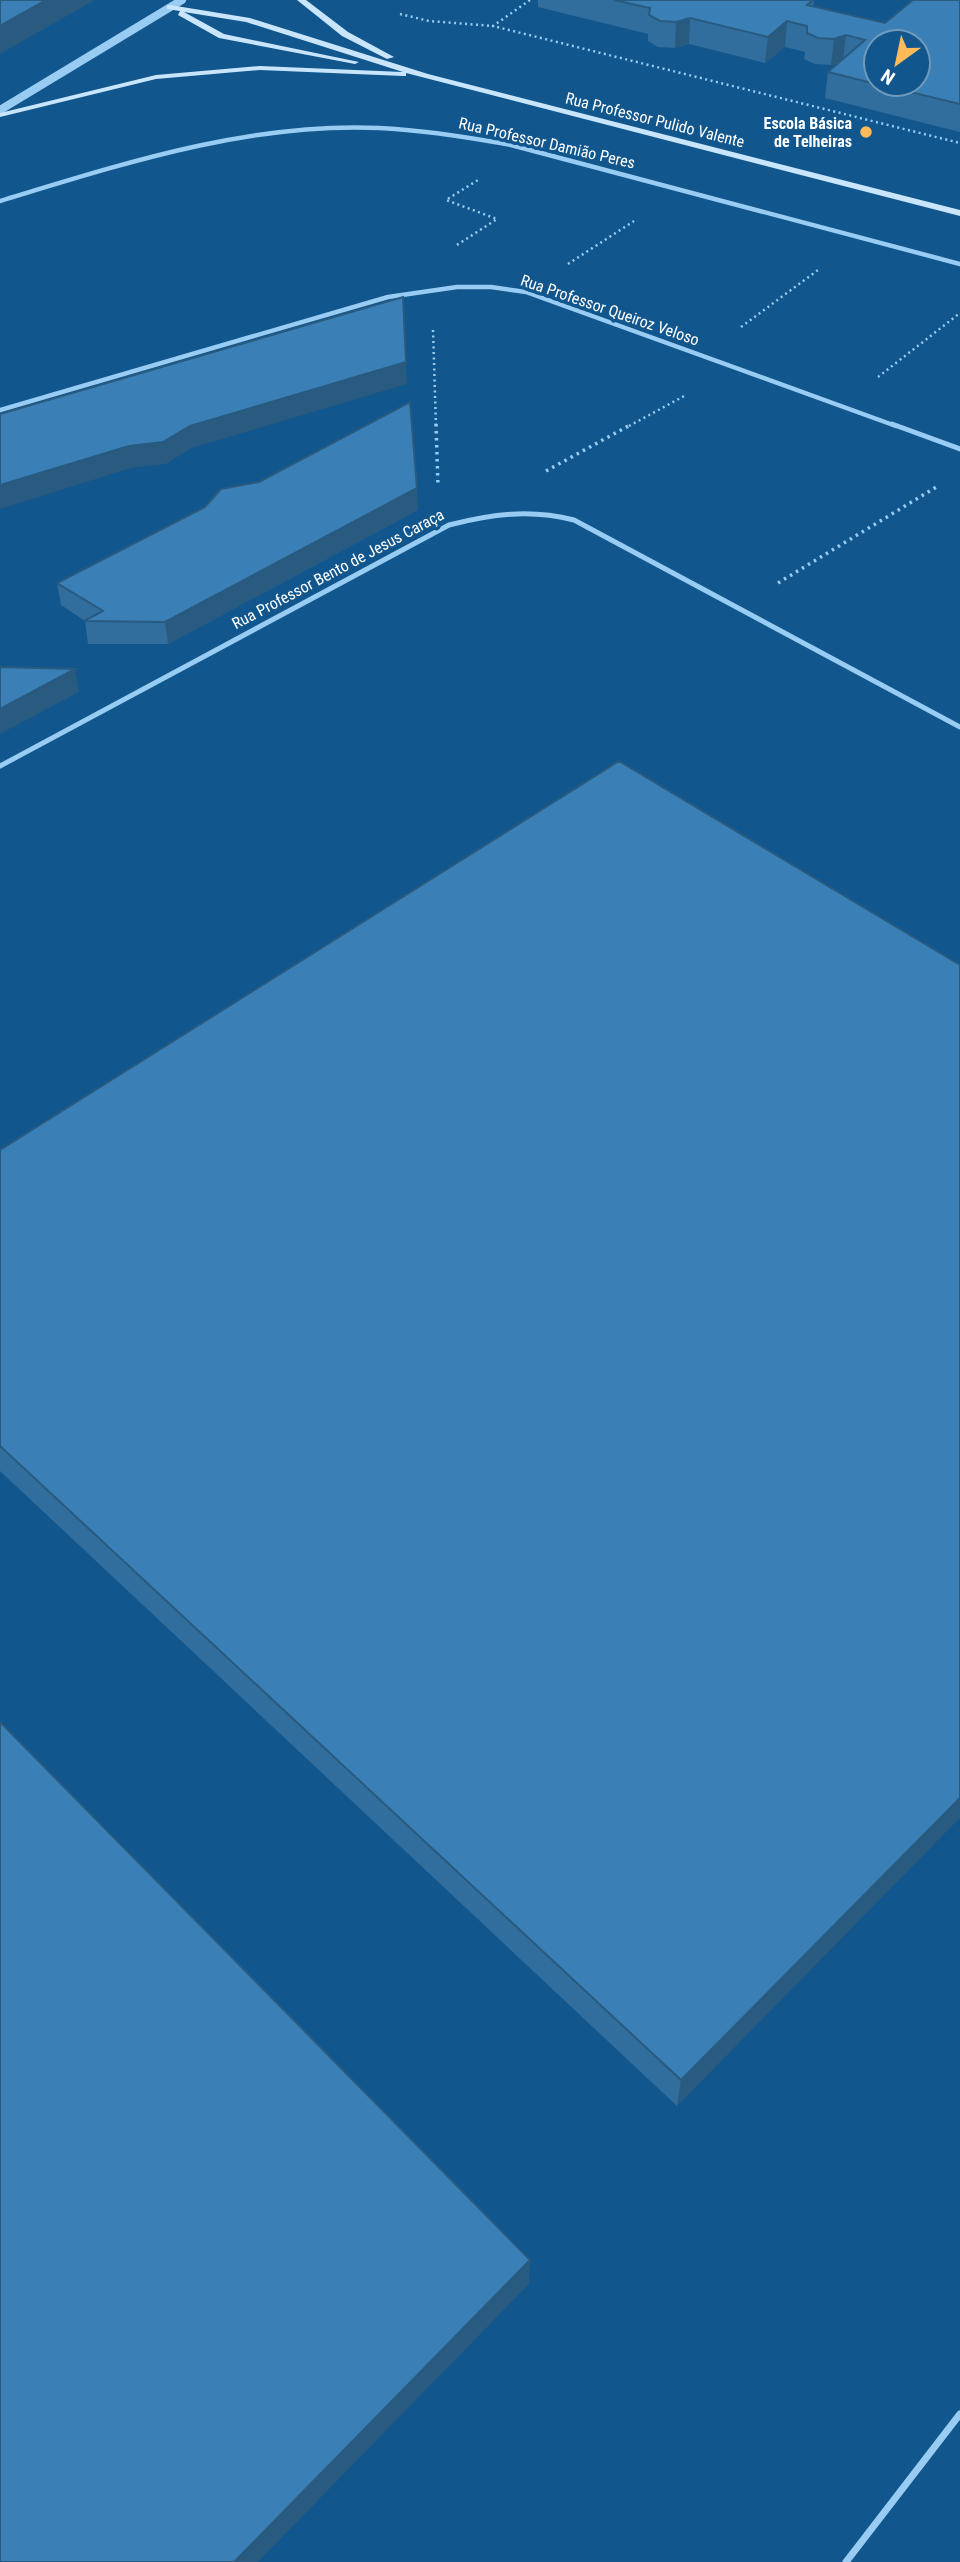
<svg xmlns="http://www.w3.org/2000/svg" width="960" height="2562" font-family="'Roboto Condensed',sans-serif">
<rect width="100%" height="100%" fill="#11568d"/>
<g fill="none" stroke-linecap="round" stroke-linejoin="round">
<g stroke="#99ccf2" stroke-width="2.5" stroke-dasharray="2 3.5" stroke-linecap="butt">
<path d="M530,0l-37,26 467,117"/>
<path d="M400,14l29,7 64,5"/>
<path d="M457,245l40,-26 -51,-19 32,-20"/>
<path d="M568,264l66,-43"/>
<path d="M741,327l77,-57"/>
<path d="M433,330l3,96"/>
<path d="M878,377l82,-64"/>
<path d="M629,426l57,-31"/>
</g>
<g stroke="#99ccf2" stroke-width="3.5" stroke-dasharray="2.5 4.5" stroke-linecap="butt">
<path d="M436,424l2,62"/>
<path d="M546,471l86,-47"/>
<path d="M778,583l160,-97"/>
</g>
<path stroke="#99ccf2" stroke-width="7" d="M846,2562l114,-148"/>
<g stroke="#99ccf2" stroke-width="4.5">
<path d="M0,201c122,-37 250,-79 379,-73 45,2 88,9 132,17l449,119"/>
<path d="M0,410l388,-113 69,-10h34l35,5 370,134"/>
</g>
<g stroke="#99ccf2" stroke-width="5">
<path d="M892,424l68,25"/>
<path d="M0,766l449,-241c44,-11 81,-16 125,-5l386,207"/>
</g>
<path stroke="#99ccf2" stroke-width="8" d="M0,110l182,-110"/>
<g fill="#c8e5fc" fill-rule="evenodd">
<path d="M297,0h9l42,32 46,25 -7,2 -45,-23z"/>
<path d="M170,5l80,13 178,56 532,136v6l-554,-143v3h-3l-143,-6 -104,9 -156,38v-4l156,-38 104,-9 143,6 -157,-50 -62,-10 40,22 135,28 -4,2 -136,-26 -41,-23 2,-4 -13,-2v-4z"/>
</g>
</g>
<g fill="#326e9d">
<path d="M538,0h276l-1,7 72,16 75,-23v132l-135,-34 3,-26 11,-9 -8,2 -16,-1 -11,-5 1,-7 -20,-5 -20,16 -76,-19 -14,4 -17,-1 -10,-6v-7l-110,-27z"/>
<path d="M418,510l-250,134h-80l-3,-23 -24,-16 -4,-22z"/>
<path d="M960,965l-283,1141 -677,-635v-321z"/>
</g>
<g fill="#295a7f">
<path d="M46,0h49l-95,54v-28z"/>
<path d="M690,18l-1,26 -14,4 1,-26z"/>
<path d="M787,21l-2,26 -20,16 3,-26z"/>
<path d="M846,35l-3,26 -12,4 3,-26z"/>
<path d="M406,362l1,22 -215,64 -26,16 -35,4 -131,41v-24l190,-59z"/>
<path d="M417,488l1,22 -250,134 -3,-22z"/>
<path d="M75,669l4,23 -79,42v-25z"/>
<path d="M960,1798v20l-283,288 4,-26z"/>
<path d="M530,2260l-1,24 -271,278h-24z"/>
</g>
<g fill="#3a80b6" stroke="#295a7f" stroke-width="2">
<path d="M0,0h46l-46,26z"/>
<path d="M614,0h199l-6,5 78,18 28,-23h47v104l-83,-20h41v-42h-42v42l-48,-12 37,-32 -19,-5 -12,4 -16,-1 -11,-5v-7l-20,-5 -19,16 -78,-19 -14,4 -16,-1 -11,-6 1,-7z"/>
<path d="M403,297l3,65 -216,64 -27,16 -34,4 -129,39v-71z"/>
<path d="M410,402l7,86 -252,134 -81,-1 19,-10 -46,-28 148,-76 16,-18 38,-7z"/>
<path d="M0,667l75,2 -75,40z"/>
<path d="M619,761l341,204v833l-279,282 -681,-634v-296z"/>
<path d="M0,1722l530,538 -296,302h-234z"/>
</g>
<circle fill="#ffbb5a" stroke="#11568d" stroke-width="2.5" cx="866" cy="132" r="7"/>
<g text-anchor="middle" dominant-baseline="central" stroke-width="7" stroke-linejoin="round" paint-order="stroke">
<g font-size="16" fill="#fff" stroke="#11568d">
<text transform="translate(655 120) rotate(14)">Rua Professor Pulido Valente</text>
<text transform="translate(547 143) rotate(13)">Rua Professor Damião Peres</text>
<text transform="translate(610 310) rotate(19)">Rua Professor Queiroz Veloso</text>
<text transform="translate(338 569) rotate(-28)">Rua Professor Bento de Jesus Caraça</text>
</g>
<g font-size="16" font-weight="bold" fill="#fff" stroke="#11568d" text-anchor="end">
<text x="852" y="123">Escola Básica<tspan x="852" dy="18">de Telheiras</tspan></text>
</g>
</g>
<g transform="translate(897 63) rotate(213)"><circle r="33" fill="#11568d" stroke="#709abb" stroke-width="2"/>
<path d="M0-5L12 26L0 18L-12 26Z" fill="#ffbb5a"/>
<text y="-10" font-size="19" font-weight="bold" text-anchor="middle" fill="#ffffff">N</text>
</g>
</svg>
